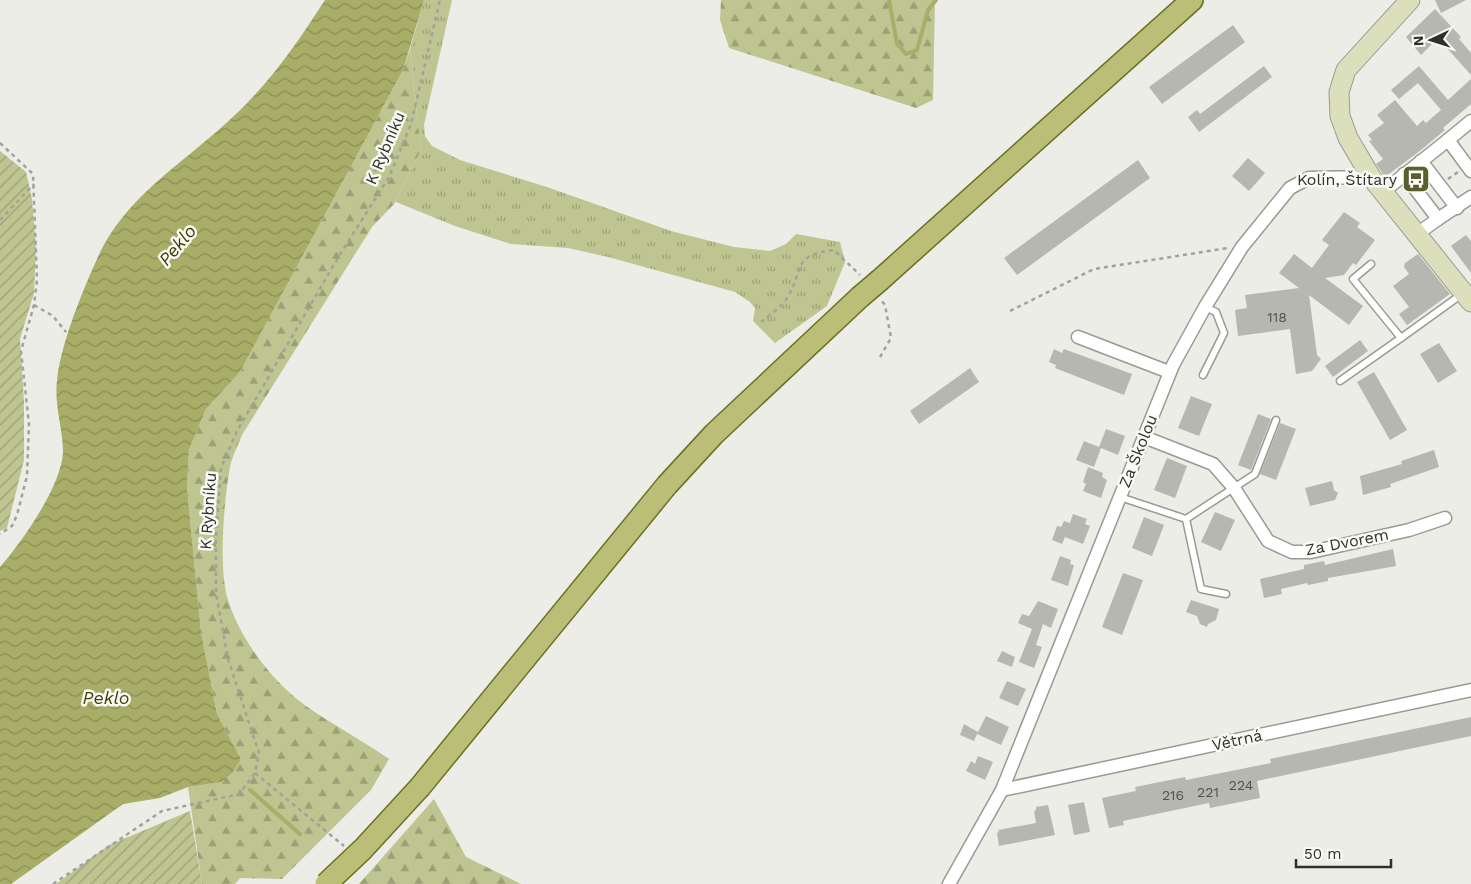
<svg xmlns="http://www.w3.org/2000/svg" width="1471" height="884" font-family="'Work Sans',sans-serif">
<defs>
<pattern id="grass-tufts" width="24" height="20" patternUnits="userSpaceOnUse" patternTransform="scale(1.25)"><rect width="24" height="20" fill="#bfc590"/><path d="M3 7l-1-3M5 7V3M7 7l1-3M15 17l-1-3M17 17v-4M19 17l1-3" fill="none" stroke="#9ca076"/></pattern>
<pattern id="forest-firs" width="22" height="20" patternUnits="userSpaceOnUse" patternTransform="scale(1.25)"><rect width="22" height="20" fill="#bfc590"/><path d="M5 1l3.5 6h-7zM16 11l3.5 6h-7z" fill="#9ca076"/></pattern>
<pattern id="garden-furrows" width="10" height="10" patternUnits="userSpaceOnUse" patternTransform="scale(1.25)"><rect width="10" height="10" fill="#bfc590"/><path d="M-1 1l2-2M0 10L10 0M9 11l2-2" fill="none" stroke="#9ca076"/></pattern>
<pattern id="water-waves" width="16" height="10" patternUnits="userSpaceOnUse" patternTransform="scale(1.25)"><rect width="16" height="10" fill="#a8ae67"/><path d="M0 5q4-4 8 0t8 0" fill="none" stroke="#898e55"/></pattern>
</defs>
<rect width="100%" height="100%" fill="#ecede6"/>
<path fill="url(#grass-tufts)" d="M424,0h28l-28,125 1,11 7,10 28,14 87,27 124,44 63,16 36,4 16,-7 10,-10 44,8 5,20 -18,44 -52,37 -22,-22 2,-13 -5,-6 -15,-10 -127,-35 -40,-9 -57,-4 -56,-18 -59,-24 -2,2 27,-54 -11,-101z"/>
<g fill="url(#forest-firs)">
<path d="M721,0h214l-2,100 -17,8 -187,-60 -9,-28z"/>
<path d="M410,49l11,101 -27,54 -22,23 -130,208c-4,10 -10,22 -12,32 -6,34 -12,101 -2,133 12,39 45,83 78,106 27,19 56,34 83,53l-18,31 -89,89 -42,-1 -5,6h-33l-14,-97 33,-5 20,-23 -24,-45 -16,-82 -14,-144 2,-38 17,-41 34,-37 163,-302z"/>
<path d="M434,799l32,58 55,27h-162z"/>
</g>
<g fill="url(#garden-furrows)">
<path d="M0,151l26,21 6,27 4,49 -2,45 -14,46 4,63v58l-17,68 -7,3z"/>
<path d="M190,811l12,73h-146l53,-39z"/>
</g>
<path fill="url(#water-waves)" d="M325,0h99l-21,70 -163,302 -34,37 -17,41 -2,38 14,144 16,82 24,45 -9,14 -11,9 -33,5 -28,11 -37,6 -112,80h-11v-317c22,-25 62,-82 63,-115 0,-23 -9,-47 -6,-71 3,-35 25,-89 40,-122 25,-58 80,-92 126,-133 43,-38 71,-78 102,-126z"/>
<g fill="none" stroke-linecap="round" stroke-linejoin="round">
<g stroke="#a8ae67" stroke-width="4">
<path d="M889,0l8,43 9,11 11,-4 11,-40 8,-10"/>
<path d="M250,790l50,44"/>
</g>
</g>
<g fill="#b6b7b0">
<path d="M1435,0h31l-25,13z"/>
<path d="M1435,9l26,28 -2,2 12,14v22l-33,-37 -17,17 -15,-18z"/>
<path d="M1233,25l12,17 -83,62 -13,-17z"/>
<path d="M1264,66l8,11 -73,55 -11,-15 9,-7 3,4z"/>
<path d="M1419,66l29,34 23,-21v25l-28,24 2,2 -24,20 -36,27 -9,-13 7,-5 -14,-18 3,-1 -4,-5 16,-12 -7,-8 18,-15 22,26 6,-6 3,3 15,-13 -23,-27 -19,16 -8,-9z"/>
<path d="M1248,158l17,15 -16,18 -17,-15z"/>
<path d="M1138,160l12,18 -133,97 -13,-17z"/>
<path d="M1344,212l16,11 -3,4 18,13 -19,25 -3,-2 -9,12 -19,3 38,28 -14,19 -40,-30 8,60 4,4 -9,12 -16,3 -6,-45 -52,7 -3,-26 12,-2 -2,-13 54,-7 -20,-15 15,-19 18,14 17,-23 -7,-5z"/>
<path d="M1466,235l5,6v32l-20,-27z"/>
<path d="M1418,254l32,40 -43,31 -8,-11 10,-7 -16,-21 16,-12 -5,-7 1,-4z"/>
<path d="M1360,340l8,11 -35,26 -8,-11z"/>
<path d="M1439,343l18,28 -19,12 -18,-29z"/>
<path d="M1054,349l8,4 2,-4 68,25 -8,21 -69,-27 1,-3 -7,-3z"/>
<path d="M970,368l9,14 -60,42 -9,-13z"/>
<path d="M1374,372l33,58 -17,10 -33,-58z"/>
<path d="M1191,396l21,8 -13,32 -21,-8z"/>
<path d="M1258,414l13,5 -20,51 -13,-5z"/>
<path d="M1280,423l16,6 -20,51 -16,-6z"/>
<path d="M1106,429l19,7 -7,19 -17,-7 -7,19 -18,-7 8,-19 15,6z"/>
<path d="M1434,450l5,17 -49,17 1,3 -28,8 -3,-19 42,-12 -1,-3z"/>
<path d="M1167,458l20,8 -12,32 -21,-8z"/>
<path d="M1088,467l15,6 -1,4 5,3 -6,18 -18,-7 3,-7 -3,-2z"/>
<path d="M1332,481l2,9 4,3 -3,7 -25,6 -5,-18z"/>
<path d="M1215,512l20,8 -14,31 -20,-9z"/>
<path d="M1073,514l14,5 -2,5 5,2 -7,18 -18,-7 -3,7 -10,-4 5,-14 4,1 3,-6 6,2z"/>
<path d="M1144,517l20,8 -12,31 -20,-8z"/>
<path d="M1393,549l3,17 -68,12v3l-20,4 -1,-2 -26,6 1,5 -18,4 -4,-19 44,-10v-4l20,-4 1,4z"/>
<path d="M1060,556l11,4 -1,4 4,1 -6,21 -17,-6z"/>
<path d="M1123,573l20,7 -21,55 -20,-8z"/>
<path d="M1191,600l28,9 -3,11 -8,4 -1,3 -7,-3 -3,-8 -11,-4z"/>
<path d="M1038,601l20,8 -7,19 -8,-4 -7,21 6,2 -8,21 -15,-6 13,-33 -14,-6 4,-9 7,2z"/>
<path d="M1002,651l13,6 -3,10 -15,-6z"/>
<path d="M1007,681l19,8 -8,17 -19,-8z"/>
<path d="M986,716l23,11 -8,18 -24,-11 -3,7 -14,-6 4,-11 14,8z"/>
<path d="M1471,717v19l-214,45 3,17 -50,10 -1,-5 -86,18 1,4 -15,3 -7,-30 34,-7 -1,-4 50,-10 1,3 85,-17 -1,-4z"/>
<path d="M978,756l15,6 -8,18 -19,-9 5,-10 4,3z"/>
<path d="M1084,802l6,30 -16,3 -6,-30z"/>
<path d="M1048,805l7,30 -56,11 -2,-13 2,-1 -1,-2 38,-7 -2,-12 2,-1v-3z"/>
</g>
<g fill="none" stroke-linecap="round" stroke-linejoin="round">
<g stroke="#999a93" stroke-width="9">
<g id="lane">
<path d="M1371,264l-18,15 48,59 61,-44"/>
<path d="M1203,375l21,-42 -8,-21 -11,-5"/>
<path d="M1340,381l61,-43"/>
<path d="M1120,497l66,22"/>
<path d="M1226,594l-25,-5 -15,-70 69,-45 21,-54"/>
</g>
</g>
<g stroke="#999a93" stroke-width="15">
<g id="street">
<path d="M1448,140l23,-19"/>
<path d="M1421,161l36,47"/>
<path d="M1404,174l34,45 -21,15"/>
<path d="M1384,191l64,-51 23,31"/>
<path d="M1438,219l33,-22"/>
<path d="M1078,337l91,35"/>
<path d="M1144,437l69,27 21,24 34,53 24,11h19l98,-22 36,-12"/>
<path d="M1002,790l469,-100"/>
<path d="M949,884l53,-94 171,-425 32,-58 37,-60 48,-59 19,-10 62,-1"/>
</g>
</g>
<g stroke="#999a93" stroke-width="21">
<path id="secondary" d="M1410,0l-64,70 -7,22 1,24 8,22 23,39 100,125"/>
</g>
<g stroke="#6b7023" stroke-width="24">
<g id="primary">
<path d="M880,280l312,-280"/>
<path d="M420,787l247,-302 47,-51 146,-137"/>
</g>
</g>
<g stroke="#a1a29d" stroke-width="2.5" stroke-dasharray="4 4" stroke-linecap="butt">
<path d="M0,143l33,31 4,106 -3,25 -13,46 8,73 -2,52 -10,39 -5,11 -12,8"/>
<path d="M1448,179l10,-7"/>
<path d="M0,220l34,-36"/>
<path d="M34,305l19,11 13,16"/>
<path d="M1010,311l84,-42 134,-21"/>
<path d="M761,322c8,-7 20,-14 26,-24 18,-29 4,-43 47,-48l26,25"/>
<path d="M880,357l11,-19 -6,-33 -4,-5"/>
<path d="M255,773l89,73"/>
<path d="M53,884l109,-73 77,-17 16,-21 4,-20 -31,-94 -12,-66v-56l5,-69 16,-37 102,-175 50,-79 22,-53 29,-124"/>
</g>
<use href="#lane" stroke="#fff" stroke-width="6"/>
<use href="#street" stroke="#fff" stroke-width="12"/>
<use href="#secondary" stroke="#dcdfbb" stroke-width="19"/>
<use href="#primary" stroke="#babe77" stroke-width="21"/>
<g stroke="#6b7023" stroke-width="24" stroke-linecap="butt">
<g id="primary-bridge">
<path d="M860,297l20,-17"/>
<path d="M326,884l37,-35 57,-62"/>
</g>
</g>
<use href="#primary-bridge" stroke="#babe77" stroke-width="21"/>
</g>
<defs>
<g id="bus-square" transform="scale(1.4375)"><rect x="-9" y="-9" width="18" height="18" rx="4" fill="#5b5f2d" stroke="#f9faf3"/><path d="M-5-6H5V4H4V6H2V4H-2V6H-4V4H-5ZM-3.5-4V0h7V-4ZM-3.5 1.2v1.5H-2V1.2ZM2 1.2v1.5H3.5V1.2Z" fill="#fff"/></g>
</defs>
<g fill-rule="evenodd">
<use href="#bus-square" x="1416" y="179"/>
</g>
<g text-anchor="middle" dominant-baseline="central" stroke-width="5" stroke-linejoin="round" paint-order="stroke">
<g font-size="14" fill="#51524e">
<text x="1277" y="317">118</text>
<text x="1241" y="785">224</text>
<text x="1208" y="792">221</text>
<text x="1173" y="795">216</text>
</g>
<g font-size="16" fill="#2f302d" stroke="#f9faf3">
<text transform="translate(385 148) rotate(-67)">K Rybníku</text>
<text transform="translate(1138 451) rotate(-68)">Za Školou</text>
<text transform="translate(208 511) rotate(-86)">K Rybníku</text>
<text transform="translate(1347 542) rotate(-11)">Za Dvorem</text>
<text transform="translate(1237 740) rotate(-12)">Větrná</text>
</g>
<g font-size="16" fill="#2f302d" stroke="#f9faf3" text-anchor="end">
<text x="1397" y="179">Kolín, Štítary</text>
</g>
<g font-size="18" font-style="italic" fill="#3c3f06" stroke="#f9faf3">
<text transform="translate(177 245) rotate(-50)">Peklo</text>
<text x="106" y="697">Peklo</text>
</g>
</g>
<g transform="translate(1431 40) rotate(266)" stroke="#f9faf3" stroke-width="4" paint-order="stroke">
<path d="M0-4L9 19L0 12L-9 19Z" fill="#2f302d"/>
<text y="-8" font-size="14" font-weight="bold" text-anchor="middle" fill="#2f302d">N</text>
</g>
<path d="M1296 859v8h95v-8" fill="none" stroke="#2f302d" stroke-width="2.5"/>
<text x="1304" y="859" font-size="15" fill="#2f302d" stroke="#f9faf3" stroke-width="4" paint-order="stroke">50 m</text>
</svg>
